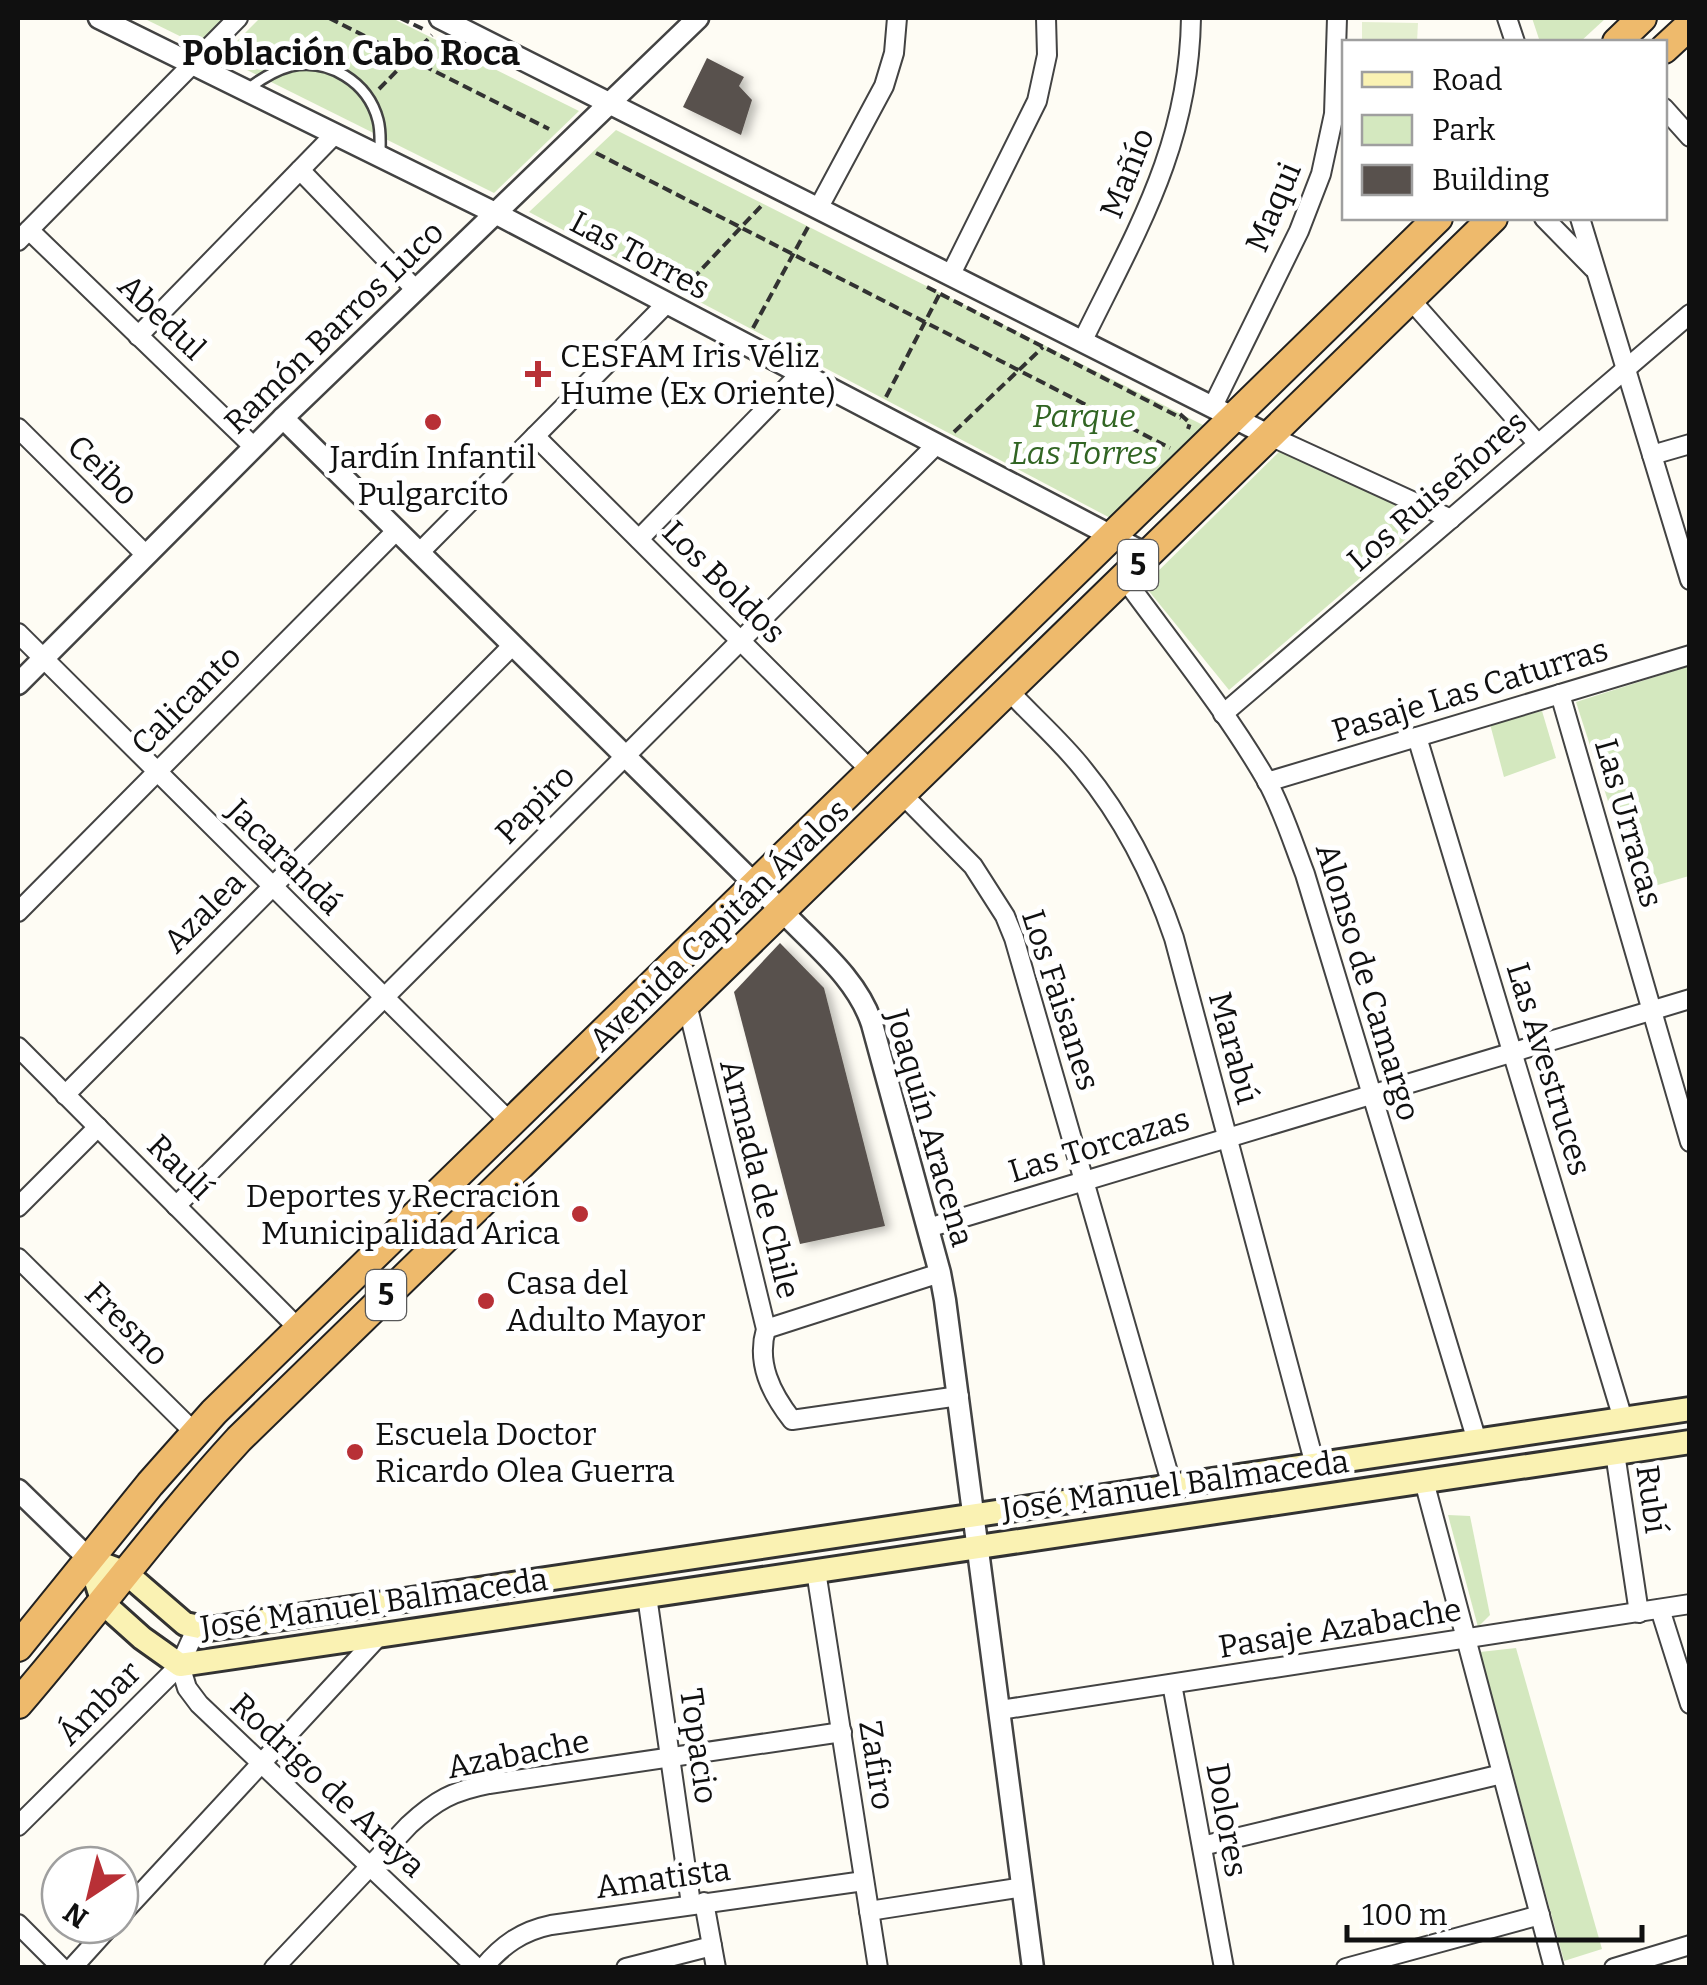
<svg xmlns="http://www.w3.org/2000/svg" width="1707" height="1985" font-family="Bitter,serif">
<defs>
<filter id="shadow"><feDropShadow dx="6" dy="3.5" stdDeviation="5" flood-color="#0004"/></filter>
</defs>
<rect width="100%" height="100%" fill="#fefcf4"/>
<g fill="#d4e8bf">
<path d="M143,18h81l-26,27z"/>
<path d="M260,18h132l187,93 -85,82 -273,-136z"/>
<path d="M1532,18h74l-26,24h-40z"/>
<path d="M616,130l593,298 -93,93 -587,-309z"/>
<path d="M1285,446l132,67 4,13 -192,164 -85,-105z"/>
<path d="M1689,666v210l-52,15 -61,-189z"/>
<path d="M1542,711l14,47 -52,19 -14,-53z"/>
<path d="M1448,1515l22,1 20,99 -12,12z"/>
<path d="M1516,1648l86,301 -38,12 -84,-309z"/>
</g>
<path fill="#e4efd0" d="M1362,22l56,1 -1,19h-55z"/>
<g fill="#58514d" filter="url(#shadow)">
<path d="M707,58l37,19 -5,9 13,14 -11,35 -58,-28z"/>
<path d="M780,943l44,45 61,238 -85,18 -66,-252z"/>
</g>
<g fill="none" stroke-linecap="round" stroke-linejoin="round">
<g stroke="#434343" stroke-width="14">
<path id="service" d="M248,89c13,-10 27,-19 43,-23 38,-8 77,16 87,54 3,11 2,22 2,33"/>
</g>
<g stroke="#434343" stroke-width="22">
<g id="minor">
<path d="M1507,18l8,24"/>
<path d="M1664,108l26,29"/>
<path d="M300,170l115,119"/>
<path d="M819,207l65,-121 10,-33 3,-35"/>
<path d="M1544,218l49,50"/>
<path d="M1580,218l110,362"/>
<path d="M29,230l225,217"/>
<path d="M18,241l220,-223"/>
<path d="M951,274l86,-173 10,-46 -1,-37"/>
<path d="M1410,299l128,145"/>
<path d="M138,336l197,-202"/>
<path d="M1083,340c54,-110 106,-195 108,-322"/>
<path d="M1213,406l86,-175 22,-57 13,-60 3,-96"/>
<path d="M18,428l128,127"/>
<path d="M535,436l336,335"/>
<path d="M1270,436l181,83"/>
<path d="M1652,455l38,-11"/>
<path d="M639,539l162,-166"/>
<path d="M419,553l248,-250"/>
<path d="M1124,578c48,66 102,132 143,203 16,29 26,62 38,93l172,567"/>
<path d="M18,633l493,490"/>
<path d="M1009,691c24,26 52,50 74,78 41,50 70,107 91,169l141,527"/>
<path d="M1560,694l130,448"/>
<path d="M1223,714l467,-400"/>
<path d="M1417,737l206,682"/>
<path d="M1267,782l423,-127"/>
<path d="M903,795l70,71 32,50 9,22 158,548"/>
<path d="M18,912l379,-382"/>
<path d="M687,1004l79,325c-10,34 5,64 26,91l167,-24"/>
<path d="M18,1047l281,282"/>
<path d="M65,1095l448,-450"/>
<path d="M176,1206l761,-762"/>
<path d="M18,1207l80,-80"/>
<path d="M928,1228l762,-229"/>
<path d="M18,1258l177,175"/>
<path d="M766,1329l174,-56"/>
<path d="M1615,1453l24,160"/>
<path d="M1424,1481l130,487"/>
<path d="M816,1571l62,397"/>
<path d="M647,1596l44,308"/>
<path d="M1660,1609l30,95"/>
<path d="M197,1627l-17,38 7,23 12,16 278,264"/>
<path d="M1172,1684l52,284"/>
<path d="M1000,1710l690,-106"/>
<path d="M18,1826l162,-161"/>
<path d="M1202,1846l300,-72"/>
<path d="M704,1902l12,66"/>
<path d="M869,1911l154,-24"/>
<path d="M120,1916l259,-280"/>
<path d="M18,1924l44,44"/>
<path d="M72,1968l39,-43"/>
<path d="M274,1968l135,-143c27,-25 44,-34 80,-41l353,-52"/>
<path d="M483,1968c19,-23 39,-37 68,-43l313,-44"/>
<path d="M626,1968l86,-22"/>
<path d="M1346,1968l194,-53"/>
<path d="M1614,1968l76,-23"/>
</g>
</g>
<g stroke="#434343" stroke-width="25">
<g id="tertiary">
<path d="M99,18l396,195 653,342"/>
<path d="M440,18l830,418"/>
<path d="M283,418l500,494c32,34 74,66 89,112l68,249 5,27 88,668"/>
<path d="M18,684l265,-266 415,-400"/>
<path d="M18,1490l71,69"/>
</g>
</g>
<g stroke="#323232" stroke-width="28">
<g id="secondary">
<path d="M89,1559l14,44 39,35 38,27 1510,-223"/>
<path d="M89,1559l37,14 59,51 24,5 1481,-220"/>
</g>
</g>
<g stroke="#212121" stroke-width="32">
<g id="trunk">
<path d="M1617,42l25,-24"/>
<path d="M1664,49l26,-24"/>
<path d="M18,1647l132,-163 64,-72 1224,-1194"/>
<path d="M18,1704c75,-87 143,-180 221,-265l1254,-1221"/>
</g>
</g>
<g stroke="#323232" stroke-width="4" stroke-dasharray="10 5" stroke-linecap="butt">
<path d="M329,18l220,111"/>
<path d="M400,18l23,11"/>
<path d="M379,89l53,-54"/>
<path d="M596,153l574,295"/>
<path d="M927,287l254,131"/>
<path d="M682,290l81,-86"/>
<path d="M753,328l55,-101"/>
<path d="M886,397l53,-102"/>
<path d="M1180,414l10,9 -2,6"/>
<path d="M954,432l89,-85"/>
</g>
<use href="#service" stroke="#fff" stroke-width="9"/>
<use href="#minor" stroke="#fff" stroke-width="18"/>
<use href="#tertiary" stroke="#fff" stroke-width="20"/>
<use href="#secondary" stroke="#faf2b3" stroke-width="22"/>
<use href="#trunk" stroke="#eeba6c" stroke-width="28"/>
</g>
<g fill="#b83036" stroke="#fff" stroke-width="4">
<path d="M533 359h10v10h10v10h-10v10h-10v-10h-10v-10h10z"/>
<circle cx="433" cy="422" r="10"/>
<circle cx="580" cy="1214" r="10"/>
<circle cx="486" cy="1301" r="10"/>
<circle cx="355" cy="1452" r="10"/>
</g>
<g text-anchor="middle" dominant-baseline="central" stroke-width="10" stroke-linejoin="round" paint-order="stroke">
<g fill="#fff" stroke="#585858" stroke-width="2.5">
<rect x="1118" y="540" width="40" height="50" rx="8"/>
<rect x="366" y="1270" width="40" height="50" rx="8"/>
</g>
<g font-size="30" font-weight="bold" fill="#101010">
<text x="1138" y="565">5</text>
<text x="386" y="1295">5</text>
</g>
<g font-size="32" fill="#101010" stroke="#fff">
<text transform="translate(1127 173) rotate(-68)">Mañío</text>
<text transform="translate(1273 207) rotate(-67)">Maqui</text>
<text transform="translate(640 255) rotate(28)">Las Torres</text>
<text transform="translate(162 317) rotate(44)">Abedul</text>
<text transform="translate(334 327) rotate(-44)">Ramón Barros Luco</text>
<text transform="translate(103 470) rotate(45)">Ceibo</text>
<text transform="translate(1437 491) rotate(-41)">Los Ruiseñores</text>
<text transform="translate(724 582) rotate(45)">Los Boldos</text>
<text transform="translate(1470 690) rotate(-17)">Pasaje Las Caturras</text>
<text transform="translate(186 700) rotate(-45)">Calicanto</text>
<text transform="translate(535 804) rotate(-45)">Papiro</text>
<text transform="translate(1629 823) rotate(74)">Las Urracas</text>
<text transform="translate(285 857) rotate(45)">Jacarandá</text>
<text transform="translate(204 912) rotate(-45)">Azalea</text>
<text transform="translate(719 925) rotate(-44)">Avenida Capitán Ávalos</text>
<text transform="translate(1368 982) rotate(73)">Alonso de Camargo</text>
<text transform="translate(1061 1000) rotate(72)">Los Faisanes</text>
<text transform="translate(1234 1048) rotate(75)">Marabú</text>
<text transform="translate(1549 1069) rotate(73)">Las Avestruces</text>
<text transform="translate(930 1128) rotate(74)">Joaquín Aracena</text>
<text transform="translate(1099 1145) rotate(-17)">Las Torcazas</text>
<text transform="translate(180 1167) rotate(45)">Raulí</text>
<text transform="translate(760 1179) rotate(76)">Armada de Chile</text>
<text transform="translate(127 1324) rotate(45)">Fresno</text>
<text transform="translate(1175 1485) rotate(-8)">José Manuel Balmaceda</text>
<text transform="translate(1652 1499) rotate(82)">Rubí</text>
<text transform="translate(374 1603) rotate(-8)">José Manuel Balmaceda</text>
<text transform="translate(1340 1628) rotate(-9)">Pasaje Azabache</text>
<text transform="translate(99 1703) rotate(-45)">Ámbar</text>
<text transform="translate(699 1746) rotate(82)">Topacio</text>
<text transform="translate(518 1754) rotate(-11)">Azabache</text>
<text transform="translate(877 1765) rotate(81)">Zafiro</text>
<text transform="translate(328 1785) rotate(43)">Rodrigo de Araya</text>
<text transform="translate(1227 1820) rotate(80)">Dolores</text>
<text transform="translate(663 1878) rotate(-8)">Amatista</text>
</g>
<g font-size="32" fill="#101010" stroke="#fff" text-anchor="start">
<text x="560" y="356">CESFAM Iris Véliz<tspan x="560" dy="37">Hume (Ex Oriente)</tspan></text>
<text x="433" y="457" text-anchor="middle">Jardín Infantil<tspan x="433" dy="37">Pulgarcito</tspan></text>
<text x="560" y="1196" text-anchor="end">Deportes y Recración<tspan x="560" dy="37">Municipalidad Arica</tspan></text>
<text x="506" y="1283">Casa del<tspan x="506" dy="37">Adulto Mayor</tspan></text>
<text x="375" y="1434">Escuela Doctor<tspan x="375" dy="37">Ricardo Olea Guerra</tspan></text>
</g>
<g font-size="32" font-style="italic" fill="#316523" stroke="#fff">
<text x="1084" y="416">Parque<tspan x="1084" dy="37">Las Torres</tspan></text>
</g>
<g font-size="35" font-weight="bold" fill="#101010" stroke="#fff">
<text x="351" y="53">Población Cabo Roca</text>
</g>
</g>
<rect width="1707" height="1985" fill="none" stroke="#101010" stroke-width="40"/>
<rect x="1342" y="40" width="325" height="180" fill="#ffffff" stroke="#9f9f9f" stroke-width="2.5"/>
<rect x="1362" y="72" width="50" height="15" fill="#faf2b3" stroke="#9f9f9f" stroke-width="2.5"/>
<text x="1432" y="90" font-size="30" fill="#101010">Road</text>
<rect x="1362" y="115" width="50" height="30" fill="#d4e8bf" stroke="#9f9f9f" stroke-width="2.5"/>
<text x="1432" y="140" font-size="30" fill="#101010">Park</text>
<rect x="1362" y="165" width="50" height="30" fill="#58514d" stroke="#9f9f9f" stroke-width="2.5"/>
<text x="1432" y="190" font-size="30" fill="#101010">Building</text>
<g transform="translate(90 1895) rotate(215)"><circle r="48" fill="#ffffff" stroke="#9f9f9f" stroke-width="2.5"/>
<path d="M0-8L18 38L0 25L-18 38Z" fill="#b83036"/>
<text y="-15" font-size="28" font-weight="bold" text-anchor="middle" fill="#101010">N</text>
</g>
<path d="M1347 1925v15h295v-15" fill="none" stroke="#101010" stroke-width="5"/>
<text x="1362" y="1925" font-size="30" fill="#101010" stroke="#ffffff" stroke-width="8" paint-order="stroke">100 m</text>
</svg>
